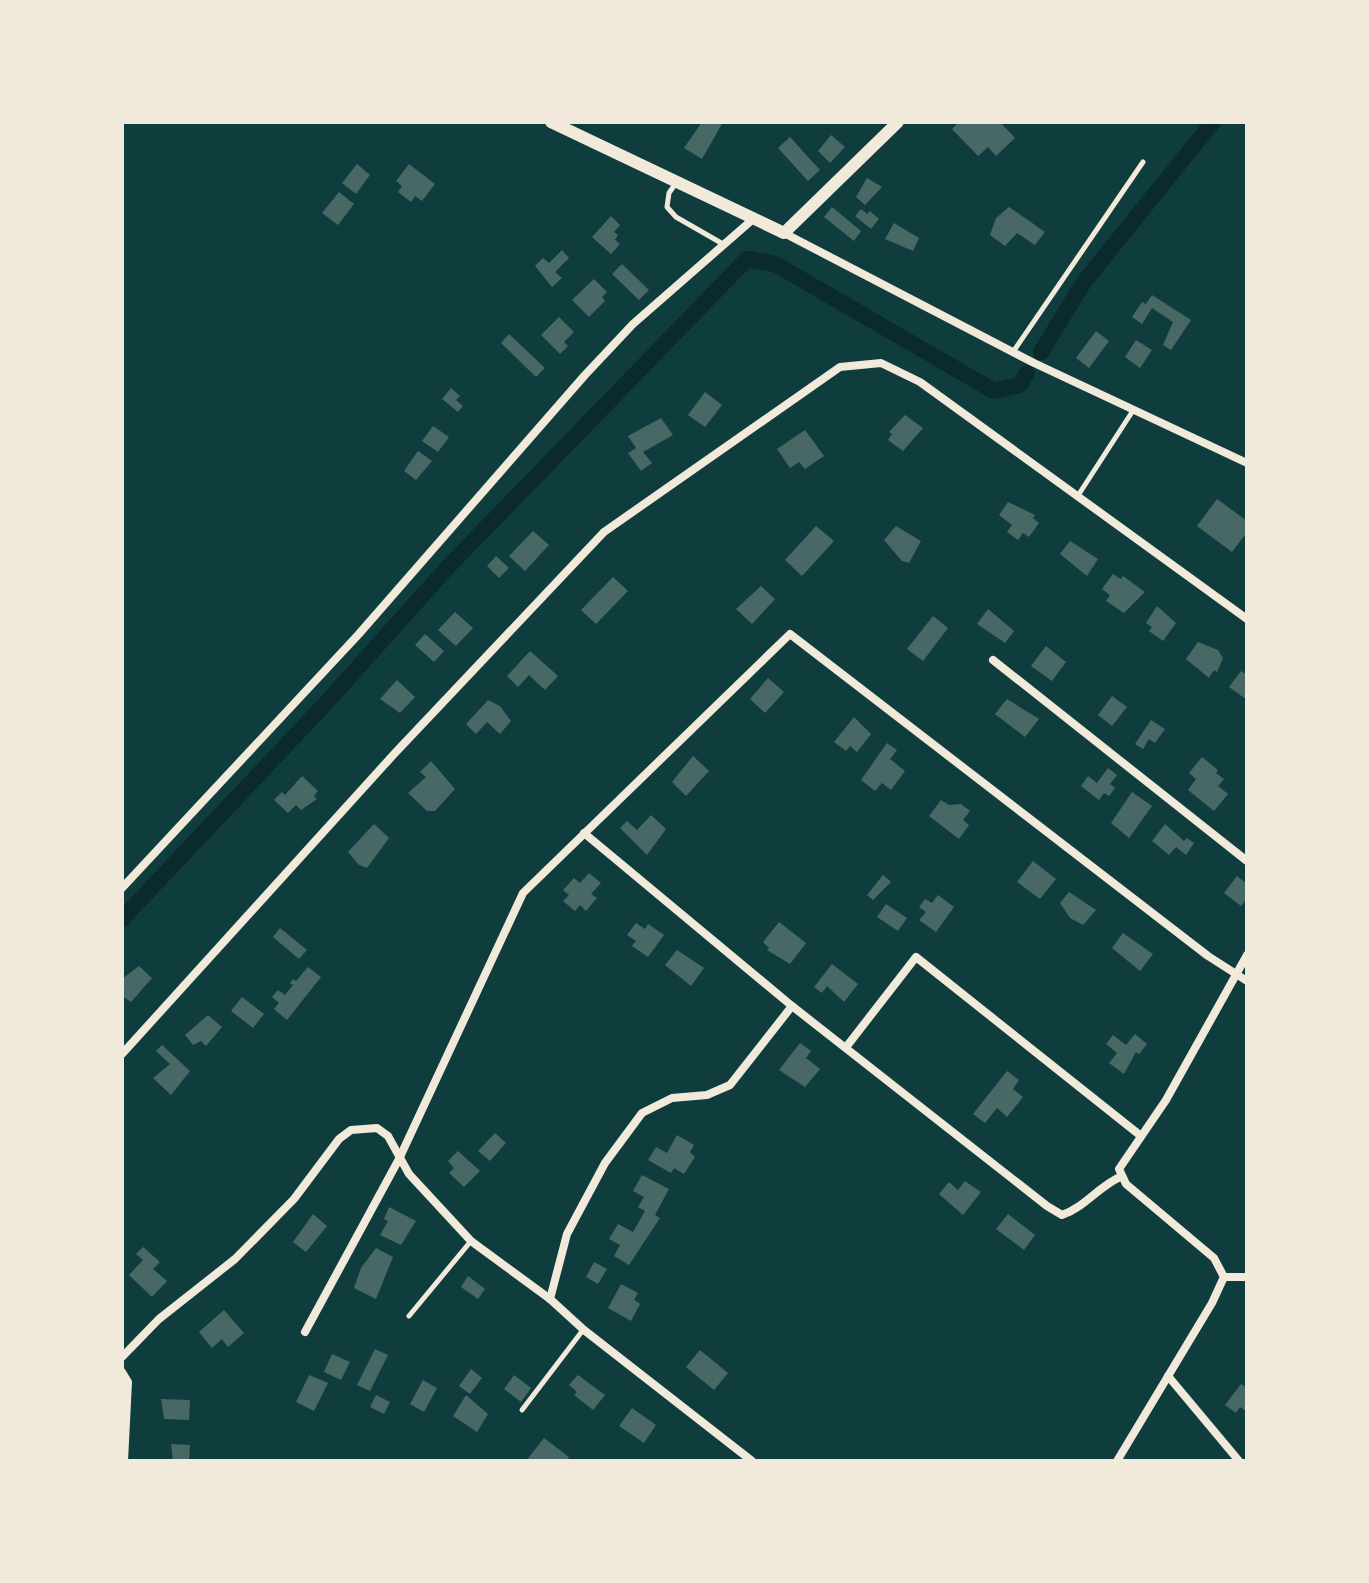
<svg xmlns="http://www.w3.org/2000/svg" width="1369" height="1583" font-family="'Roboto Condensed',sans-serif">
<rect width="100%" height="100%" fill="#0f3d3e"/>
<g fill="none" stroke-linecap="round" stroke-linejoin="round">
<g stroke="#0a2a2b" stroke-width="16">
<path d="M1041,352l43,-70 129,-160"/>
<path d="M122,919l204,-216 121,-135 300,-309 28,5 219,127 26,-6 7,-12"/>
</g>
</g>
<g fill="#486865">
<path d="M702,122h21l-21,37 -18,-11z"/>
<path d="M959,122h41l15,16 -19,18 -8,-9 -10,9 -26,-27z"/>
<path d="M831,135l14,12 -15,16 -12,-12z"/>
<path d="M790,137l30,33 -12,11 -30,-33z"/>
<path d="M357,164l13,11 -14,19 -14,-11z"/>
<path d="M409,164l26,20 -13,17 -7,-5 -4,6 -13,-10 4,-6 -6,-5z"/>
<path d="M867,178l15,9 -17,18 -9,-8z"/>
<path d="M339,192l15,12 -16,21 -16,-12z"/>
<path d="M832,207l29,24 -7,10 -30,-24z"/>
<path d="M1009,207l36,25 -10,13 -18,-12 -12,13 -15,-11 6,-17z"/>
<path d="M861,209l6,5 3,-3 9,8 -8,10 -16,-13z"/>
<path d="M611,216l9,9 -6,7 4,3 -3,5 5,4 -9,10 -19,-17z"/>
<path d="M894,223l25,15 -6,13 -28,-12z"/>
<path d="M562,250l7,8 -14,14 7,6 -10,9 -17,-21 8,-8 6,5z"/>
<path d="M622,264l27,26 -10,10 -27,-26z"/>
<path d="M594,279l13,13 -5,5 3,4 -16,16 -17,-17z"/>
<path d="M1152,295l39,25 -20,30 -8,-5 10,-23 -21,-14 -10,16 -10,-7 10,-15 4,2z"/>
<path d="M559,317l15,15 -10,10 4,4 -8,8 -19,-19z"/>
<path d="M1096,331l13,10 -20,27 -13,-10z"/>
<path d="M509,334l36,34 -9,9 -35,-34z"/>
<path d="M1136,340l16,10 -12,18 -15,-11z"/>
<path d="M451,388l9,8 -4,4 7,6 -5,6 -16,-13z"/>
<path d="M705,392l17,13 -17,22 -17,-12z"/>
<path d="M905,415l18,13 -20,23 -15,-11 4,-6 -3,-2z"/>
<path d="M661,418l12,17 -30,17 9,11 -11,8 -13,-18 8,-5 -8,-12z"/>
<path d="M433,426l16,11 -11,15 -16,-11z"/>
<path d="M805,430l19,26 -19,13 -6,-7 -9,6 -13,-19z"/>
<path d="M418,451l14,10 -16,19 -12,-9z"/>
<path d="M1217,499l30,22v11l-15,20 -35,-26z"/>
<path d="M1008,502l27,13 -2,3 6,5 -10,14 -6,-4 -5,7 -11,-8 5,-7 -13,-10z"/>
<path d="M816,526l18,15 -32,35 -17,-16z"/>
<path d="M896,526l25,15 -12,22 -7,-2 -18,-21z"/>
<path d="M533,531l16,14 -24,26 -16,-15z"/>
<path d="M1070,541l28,18 -11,17 -27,-22z"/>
<path d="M496,556l13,12 -10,10 -12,-12z"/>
<path d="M1113,574l8,5 2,-3 22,16 -21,21 -18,-12 4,-6 -8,-6z"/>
<path d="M613,577l15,14 -32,33 -15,-14z"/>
<path d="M761,586l14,13 -23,25 -16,-15z"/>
<path d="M1157,606l19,17 -13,18 -14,-10 3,-4 -6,-4z"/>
<path d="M988,609l26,22 -9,12 -28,-19z"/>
<path d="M455,612l18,16 -17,18 -18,-16z"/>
<path d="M933,616l15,12 -25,33 -16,-12z"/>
<path d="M425,634l19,17 -10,11 -19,-17z"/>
<path d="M1198,642l20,8 5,8 -6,14 -3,-2 -5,8 -23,-19z"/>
<path d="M1046,646l20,16 -14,19 -21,-15z"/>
<path d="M530,651l28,25 -13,14 -16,-15 -11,12 -11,-11z"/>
<path d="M1241,671l6,4v25l-18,-13z"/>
<path d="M768,678l16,14 -19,21 -15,-14z"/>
<path d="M397,680l18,17 -15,16 -20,-14z"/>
<path d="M1112,696l15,11 -15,19 -14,-11z"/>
<path d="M1007,699l32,20 -14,18 -30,-23z"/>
<path d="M488,700l12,6 11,15 -11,13 -13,-12 -11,12 -10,-10z"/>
<path d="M854,717l17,17 -14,18 -7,-6 -4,5 -12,-9z"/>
<path d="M1151,720l14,9 -10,14 -6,-4 -6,10 -8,-5z"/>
<path d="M887,743l10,7 -7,9 15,12 -14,19 -9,-7 -7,8 -14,-11z"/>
<path d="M693,756l16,15 -23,25 -14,-14z"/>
<path d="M1202,757l16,13 -2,3 8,6 -6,7 10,8 -14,17 -26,-21 8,-11 -7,-6z"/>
<path d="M431,761l24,28 -20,22h-8l-19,-18 18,-16 -6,-5z"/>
<path d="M1108,768l9,7 -7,9 5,4 -6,8 -5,-3 -5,7 -18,-14 7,-10 9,7z"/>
<path d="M302,776l16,15 -4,5 3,3 -16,11 -5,-5 -8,8 -14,-13 8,-8 3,3z"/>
<path d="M1132,792l20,14 -23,32 -18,-15z"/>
<path d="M941,800l8,5 12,-1 9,7 -7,9 6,5 -10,14 -30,-23z"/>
<path d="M651,815l15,14 -19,26 -27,-27 7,-7 10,9z"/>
<path d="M374,824l15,14 -22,30 -8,-3 -11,-13z"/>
<path d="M1165,824l19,17 3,-3 7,5 -8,12 -10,-8 -7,8 -17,-14z"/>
<path d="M1033,861l23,18 -16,20 -23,-17z"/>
<path d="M589,873l12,10 -10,11 6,4 -11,13 -6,-6 -5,6 -12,-10 6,-6 -6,-5 11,-12 6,5z"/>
<path d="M883,875l8,7 -18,18 -6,-5z"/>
<path d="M1237,876l10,8v14l-6,8 -17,-13z"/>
<path d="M1069,892l27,18 -13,15 -13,-7 -10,-15z"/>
<path d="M938,895l16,12 -18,25 -17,-12 7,-8 -7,-5 6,-8 7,4z"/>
<path d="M886,904l21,14 -9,13 -21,-14z"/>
<path d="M779,922l27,21 -16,21 -23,-14 2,-2 -6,-6z"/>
<path d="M636,923l9,6 3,-5 16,11 -16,22 -16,-11 4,-5 -9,-6z"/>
<path d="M280,928l27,22 -8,9 -26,-22z"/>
<path d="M1123,933l30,21 -13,17 -28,-23z"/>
<path d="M677,950l27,18 -13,18 -26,-21z"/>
<path d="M832,964l26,20 -14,18 -17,-16 -5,7 -8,-6z"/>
<path d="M139,966l13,12 -21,24 -9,-6v-17z"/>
<path d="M308,967l13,10 -34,43 -13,-11 5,-6 -7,-6 6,-7 7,5 8,-10 -3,-2 3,-4 3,2z"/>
<path d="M242,997l22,17 -11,14 -22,-17z"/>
<path d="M208,1015l14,12 -16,19 -5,-5 -8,4 -8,-10z"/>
<path d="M1135,1034l12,10 -8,10 -3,-2 -12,22 -15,-11 8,-10 -11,-9 7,-9 13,10z"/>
<path d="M800,1043l11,8 -5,7 14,11 -15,18 -26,-17z"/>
<path d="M162,1045l28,26 -19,24 -18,-17 17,-14 -14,-13z"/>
<path d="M1007,1071l12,9 -6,9 10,8 -16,20 -10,-9 -12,15 -12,-9z"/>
<path d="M495,1133l11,10 -16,18 -12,-10z"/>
<path d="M677,1135l17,10 -4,7 5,5 -11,17 -10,-6 -3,5 -23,-13 8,-13 11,6z"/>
<path d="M458,1151l22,20 -16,16 -15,-14 5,-5 -6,-7z"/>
<path d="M642,1175l27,14 -14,26 5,3 -31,47 -15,-9 6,-11 -11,-6 9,-15 15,8 12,-21 -7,-4 6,-10 -11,-6z"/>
<path d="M965,1181l16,11 -18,23 -24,-21 10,-12 9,8z"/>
<path d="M389,1207l27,14 -15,24 -21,-10 8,-14 -4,-2z"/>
<path d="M313,1214l14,12 -21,26 -13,-10z"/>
<path d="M1008,1214l27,21 -11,15 -28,-21z"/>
<path d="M143,1247l17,15 -7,7 14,12 -15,16 -23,-22 14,-15 -7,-6z"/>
<path d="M376,1248l17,9 -17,42 -22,-11 7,-20z"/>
<path d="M594,1262l13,7 -9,15 -12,-7z"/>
<path d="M468,1276l17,13 -7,10 -17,-12z"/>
<path d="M621,1284l17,9 -4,7 6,4 -9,17 -23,-13z"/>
<path d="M224,1310l20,23 -16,14 -6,-8 -10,9 -13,-16z"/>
<path d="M375,1349l13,6 -18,36 -13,-6z"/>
<path d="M700,1350l28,23 -14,17 -28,-23z"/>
<path d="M332,1354l18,8 -9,18 -17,-8z"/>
<path d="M471,1369l11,9 -12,16 -11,-8z"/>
<path d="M309,1375l19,8 -14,28 -18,-9z"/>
<path d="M514,1375l17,13 -10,14 -17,-13z"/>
<path d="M578,1375l27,20 -12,15 -19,-15 3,-3 -8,-7z"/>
<path d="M423,1380l14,8 -13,24 -14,-8z"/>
<path d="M1241,1384l6,4v24l-7,-5 -4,6 -11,-8z"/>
<path d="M376,1395l14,7 -6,12 -14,-7z"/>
<path d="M466,1395l22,19 -11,18 -24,-16z"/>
<path d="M161,1399l29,1 -1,20 -25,-1z"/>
<path d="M632,1408l24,17 -12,18 -25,-17z"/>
<path d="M544,1438l25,19 -3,4h-40z"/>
<path d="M171,1444l19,1 -1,16h-16z"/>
</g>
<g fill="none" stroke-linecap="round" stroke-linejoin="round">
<g stroke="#f1e9da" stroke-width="5">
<path d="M676,183l-7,10 -2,14 9,10 47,27"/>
<path d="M1013,352l130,-190"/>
<path d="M1079,494l55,-85"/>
<path d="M409,1316l62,-75"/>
<path d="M522,1410l61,-80"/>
</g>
<g stroke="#f1e9da" stroke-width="8">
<path d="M784,233l250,130 213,100"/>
<path d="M993,660l254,201"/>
<path d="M584,833l208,173 255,200 15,9c23,-8 36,-28 58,-38"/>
<path d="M122,888l236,-253 227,-260 48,-51 119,-104"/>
<path d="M847,1046l69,-89 225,179"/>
<path d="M122,1054l273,-301 209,-221 236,-165 41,-4 39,19 327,237"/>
<path d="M1224,1277l-10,-19 -88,-74 -7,-15 47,-69 81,-145"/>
<path d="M1224,1277h23"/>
<path d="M550,1299l17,-65 38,-71 37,-50 30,-15 35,-3 23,-10 62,-79"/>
<path d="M305,1332l94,-173 124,-266 267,-259 418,322 39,25"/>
<path d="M122,1357l37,-38 76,-60 59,-60 45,-60 12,-9 26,-2 11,8 21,38 62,67 79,58 34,31 168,131"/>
<path d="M122,1372l6,10 -4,79"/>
<path d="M1168,1376l71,85"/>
<path d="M1117,1461l95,-158 12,-26"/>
</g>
<path stroke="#f1e9da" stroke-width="12" d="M551,122l233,111 114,-111"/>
</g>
<rect width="1369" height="1583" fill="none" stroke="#f1e9da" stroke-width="248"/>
</svg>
